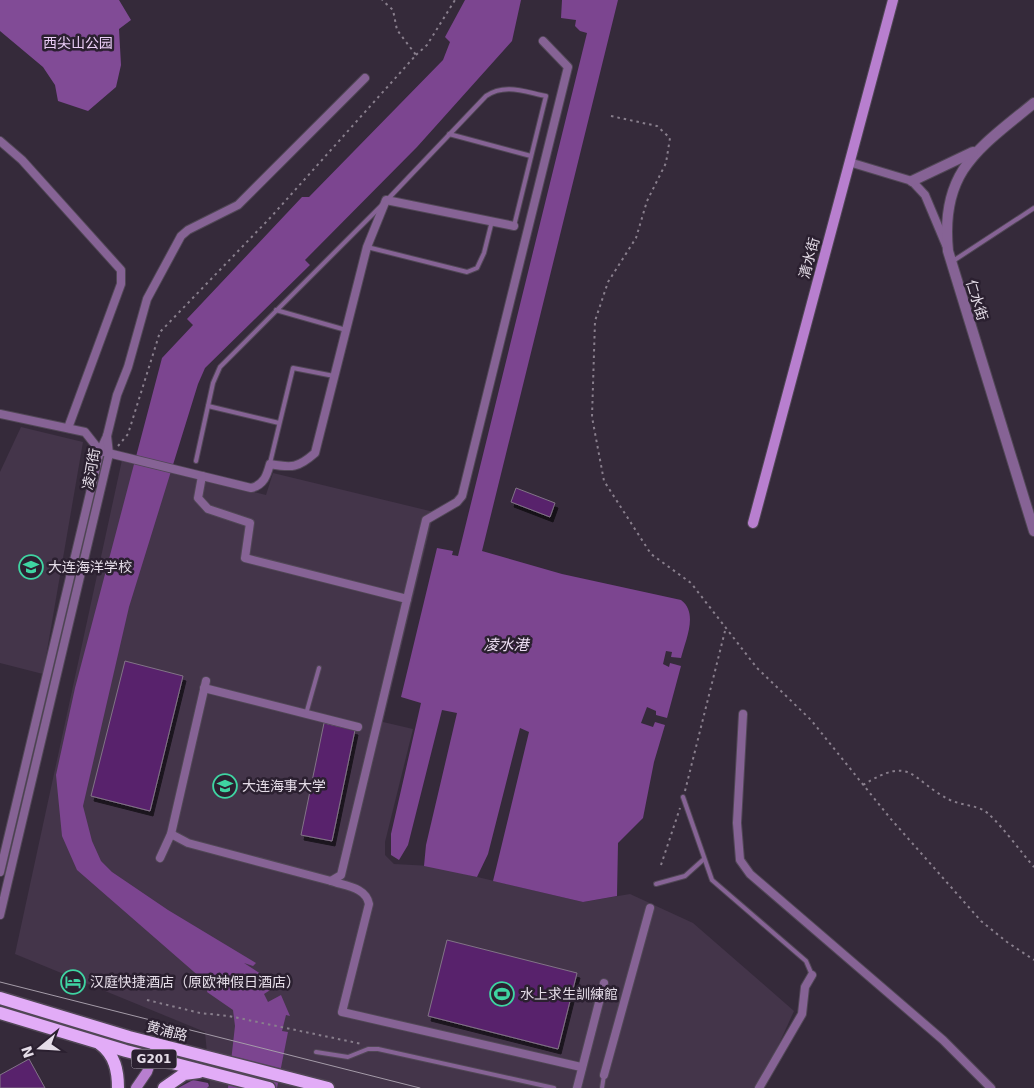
<svg xmlns="http://www.w3.org/2000/svg" width="1034" height="1088" font-family="'DejaVu Sans','Noto Sans SC',sans-serif">
<defs>
<filter id="shadow"><feDropShadow dx="3" dy="5" stdDeviation="0" flood-color="#0009"/></filter>
</defs>
<rect width="100%" height="100%" fill="#352a3a"/>
<g fill="#44354a">
<path d="M21,427l62,15 -40,232 -43,-11v-191z"/>
<path d="M122,460l144,35 7,-22 161,39 -51,210 30,7 -28,113v13l9,9 37,2 152,36 47,-8 63,29 101,88 -21,46 -19,31h-549l5,-2 -5,-54 -190,-78z"/>
</g>
<g fill="#814b96">
<path d="M0,0h119l12,20 -12,9 2,36 -5,22 -28,24 -30,-10 -3,-16 -12,-18 -43,-36z"/>
<path d="M193,1080l15,3 1,3 -2,2h-29z"/>
</g>
<g fill="#7c4590">
<path d="M465,0h56l-9,41 -95,106 -112,113 5,5 -105,103 -7,16 -69,223 -46,199 9,35 9,20 11,11 56,38 88,53 -3,3 -9,-3 23,15 8,9 -11,7 4,8 13,-7 9,21 -4,-1 -4,16 6,1 -11,56h-49l7,-62 -2,-16 -26,-18 2,-7 -132,-115 -15,-34 -6,-61 19,-87 87,-330 31,-33 -6,-6 115,-122h7l134,-137 7,-18 -5,-5z"/>
<path d="M562,0h56l-136,551 80,23 119,26c18,13 4,41 0,58l-10,-1 1,-5 -6,-1 -3,13 6,3 1,-4 11,3 -14,52 -11,-3v-4l-9,-4 -6,16 12,4 2,-5 10,3 -11,37 -11,56 -25,25 -1,53 -34,6 -90,-21 36,-149 -9,-4 -32,126 -11,23 -53,-11 2,-21 31,-132 -15,-3 -34,135 -9,15 -8,-5v-21l30,-131 -20,-6 36,-149 16,3 -1,4 6,1 129,-523 -7,-2 -5,-5 1,-6 -15,-2z"/>
</g>
<g fill="#58226c" stroke="#827487" filter="url(#shadow)">
<path d="M516,488l39,15 -5,14 -39,-15z"/>
<path d="M125,661l58,15 -33,135 -59,-15z"/>
<path d="M324,723l31,7 -23,111 -31,-6z"/>
<path d="M447,940l130,33 -19,76 -130,-33z"/>
<path d="M29,1059l16,29h-45v-13z"/>
</g>
<g fill="none" stroke-linecap="round" stroke-linejoin="round">
<g stroke="#514756" stroke-width="6">
<g id="service">
<path d="M449,134l82,22"/>
<path d="M387,200l99,-104c19,-13 39,-4 60,0l-32,130"/>
<path d="M367,247l100,25 10,-4 7,-15 8,-32"/>
<path d="M953,261l81,-53"/>
<path d="M276,310l70,20"/>
<path d="M208,406l71,17"/>
<path d="M196,461l17,-78 7,-16 162,-162"/>
<path d="M270,463l23,-95 41,8"/>
<path d="M306,714l13,-46"/>
<path d="M683,797l29,83 94,81 6,14"/>
<path d="M656,884l29,-8 19,-17"/>
<path d="M316,1052l32,5 20,-8h10l176,39"/>
<path d="M602,1088l2,-13"/>
</g>
</g>
<g stroke="#514756" stroke-width="10">
<g id="minor">
<path d="M0,141l22,19 99,110v14l-53,144"/>
<path d="M849,162l63,19 13,14 21,50"/>
<path d="M0,414l85,18 15,19 151,37c13,-3 16,-13 19,-24 22,4 28,4 45,-11l52,-206 19,-47 128,26"/>
<path d="M407,599l19,-79 31,-18 5,-6 106,-429 -25,-26"/>
<path d="M204,688l154,39"/>
<path d="M743,714l-6,109 3,37 10,14 193,166 48,48"/>
<path d="M171,834l17,9 143,38 10,-6 66,-276 -162,-41 5,-35 -42,-14 -10,-11 4,-22"/>
<path d="M160,858l11,-24 35,-153"/>
<path d="M0,872l100,-421 7,-15 10,-41 11,-28 19,-68 34,-63 7,-6 50,-25 127,-127"/>
<path d="M331,881c14,5 35,6 38,23l-27,108 239,55"/>
<path d="M0,915l109,-461 -2,-18"/>
<path d="M604,1075l46,-167"/>
<path d="M577,1088l27,-105"/>
<path d="M759,1088l43,-74 3,-27 7,-12"/>
</g>
</g>
<g stroke="#514756" stroke-width="12">
<g id="tertiary">
<path d="M1034,103c-56,46 -94,68 -86,148l86,280"/>
<path d="M912,181l61,-29"/>
</g>
</g>
<g stroke="#514756" stroke-width="12">
<g id="secondary">
<path d="M753,523l140,-523"/>
<path d="M136,1088l11,-16 10,-28"/>
</g>
</g>
<g stroke="#514756" stroke-width="15">
<g id="trunk">
<path d="M0,998l129,39 199,51"/>
<path d="M0,1013l126,38 143,37"/>
<path d="M100,1044c15,11 18,27 18,44"/>
<path d="M164,1088l20,-14 15,-2"/>
</g>
</g>
<g stroke="#897f8d" stroke-width="2" stroke-dasharray="2.5 4" stroke-linecap="butt">
<path d="M416,55l11,-10 28,-45"/>
<path d="M611,116l46,10 13,12 -4,25 -19,38 -11,37 -28,44 -13,39 -3,96 12,64 47,73 40,29 66,85 54,52 79,98 91,103 26,21 27,18"/>
<path d="M118,446l10,-12 32,-102 110,-114 146,-163 -19,-25 -4,-20 -11,-10"/>
<path d="M863,785c50,-31 47,-5 87,15 11,5 23,5 33,10 11,5 41,46 51,57"/>
<path d="M685,791l40,-160"/>
<path d="M661,865l19,-57"/>
<path d="M147,1000l53,13 29,3 133,28"/>
</g>
<use href="#service" stroke="#866395" stroke-width="4"/>
<use href="#minor" stroke="#866395" stroke-width="8"/>
<use href="#tertiary" stroke="#866395" stroke-width="10"/>
<use href="#secondary" stroke="#b87fcf" stroke-width="10"/>
<use href="#trunk" stroke="#e2acf7" stroke-width="12"/>
<path stroke="#a59ca9" stroke-width="1" d="M0,982l420,106"/>
</g>
<defs>
<g id="school-ring" transform="scale(1.25)"><circle r="9.5" fill="#2b2030" stroke="#3fd4a2" stroke-width="1.5"/><path d="M0-5L7-2L0 1L-7-2ZM-4 1L0 2.5L4 1V4Q0 6-4 4Z" fill="#3fd4a2"/></g>
<g id="university-ring" transform="scale(1.25)"><circle r="9.5" fill="#2b2030" stroke="#3fd4a2" stroke-width="1.5"/><path d="M0-5L7-2L0 1L-7-2ZM-4 1L0 2.5L4 1V4Q0 6-4 4Z" fill="#3fd4a2"/></g>
<g id="hotel-ring" transform="scale(1.25)"><circle r="9.5" fill="#2b2030" stroke="#3fd4a2" stroke-width="1.5"/><path d="M-6-4.5h1.5V1H6V5H4.5V3h-9V5H-6ZM-4 0a1.8 1.8 0 1 1 3.6 0ZM.5 0V-2.5h3Q6-2.5 6 0Z" fill="#3fd4a2"/></g>
<g id="stadium-ring" transform="scale(1.25)"><circle r="9.5" fill="#2b2030" stroke="#3fd4a2" stroke-width="1.5"/><path d="M0-5a6.5 5 0 1 0 0 10a6.5 5 0 1 0 0-10ZM-3.5-1.8h7v3.6h-7Z" fill="#3fd4a2"/></g>
</defs>
<g fill-rule="evenodd">
<use href="#school-ring" x="31" y="567"/>
<use href="#university-ring" x="225" y="786"/>
<use href="#hotel-ring" x="73" y="982"/>
<use href="#stadium-ring" x="502" y="994"/>
</g>
<g text-anchor="middle" dominant-baseline="central" stroke-width="5" stroke-linejoin="round" paint-order="stroke">
<rect fill="#2b2030" stroke="#ada4b1" stroke-width="1" x="131.5" y="1049.5" width="45" height="19" rx="4"/>
<g font-size="12" font-weight="bold" fill="#e5dde8">
<text x="154" y="1059">G201</text>
</g>
<g font-size="14" fill="#eacdf6" stroke="#2b2030">
<text x="78" y="43">西尖山公园</text>
</g>
<g font-size="14" fill="#e5dde8" stroke="#2b2030">
<text transform="translate(809 258) rotate(-75)">清水街</text>
<text transform="translate(977 300) rotate(73)">仁水街</text>
<text transform="translate(91 469) rotate(-80)">凌河街</text>
<text transform="translate(167 1031) rotate(14)">黄浦路</text>
</g>
<g font-size="14" fill="#e5dde8" stroke="#2b2030" text-anchor="start">
<text x="48" y="567">大连海洋学校</text>
<text x="242" y="786">大连海事大学</text>
<text x="90" y="982">汉庭快捷酒店（原欧神假日酒店）</text>
<text x="520" y="994">水上求生訓練館</text>
</g>
<g font-size="15" font-style="italic" fill="#ecddf2" stroke="#2b2030">
<text x="506" y="645">凌水港</text>
</g>
</g>
<g transform="translate(40 1048) rotate(252)" stroke="#2b2030" stroke-width="4" paint-order="stroke">
<path d="M0-4L9 19L0 12L-9 19Z" fill="#e5dde8"/>
<text y="-8" font-size="14" font-weight="bold" text-anchor="middle" fill="#e5dde8">N</text>
</g>
</svg>
